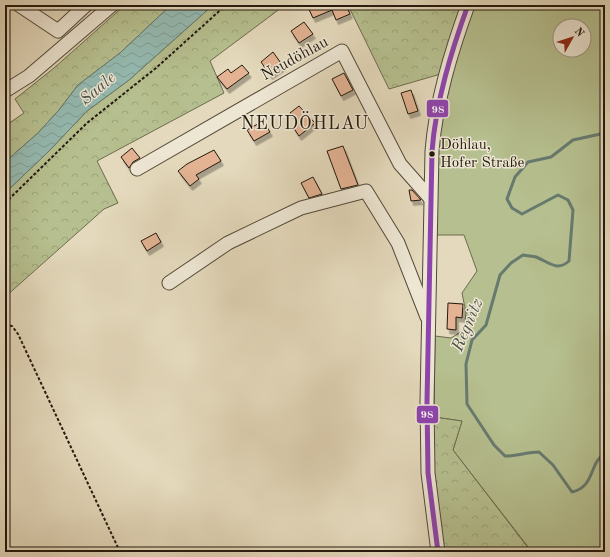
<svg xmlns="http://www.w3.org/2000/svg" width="610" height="557" font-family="'Old Standard TT',serif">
<defs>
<pattern id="forest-crowns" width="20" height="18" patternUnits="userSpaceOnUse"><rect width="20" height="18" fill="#b6bf8f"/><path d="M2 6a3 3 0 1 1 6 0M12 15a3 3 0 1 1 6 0" fill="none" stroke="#9ca47a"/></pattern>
<pattern id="water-waves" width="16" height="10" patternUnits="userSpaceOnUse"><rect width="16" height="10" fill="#95bab1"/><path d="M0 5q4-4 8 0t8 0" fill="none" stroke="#809f97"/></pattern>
<filter id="shadow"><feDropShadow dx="2.5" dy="4.5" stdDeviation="0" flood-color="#0004"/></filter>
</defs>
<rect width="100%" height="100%" fill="#e4d9bc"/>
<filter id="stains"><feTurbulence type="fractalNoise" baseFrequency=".005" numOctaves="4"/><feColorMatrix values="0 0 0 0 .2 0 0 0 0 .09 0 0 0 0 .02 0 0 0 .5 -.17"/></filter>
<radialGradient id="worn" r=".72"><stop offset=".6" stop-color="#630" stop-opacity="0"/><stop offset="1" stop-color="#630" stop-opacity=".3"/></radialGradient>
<path fill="#b6bf8f" stroke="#6c6c4e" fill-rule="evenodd" d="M467,5h138v547h-80l4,-4 -76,-98 9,-29 -28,-4 1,-81 16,2 13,-8 2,-17 -4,-20 15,-22 -13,-36h-32l4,-110zM560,26h24v24h-24z"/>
<g fill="url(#forest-crowns)" stroke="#6c6c4e">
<path d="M125,5h22l4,2 2,-2h18l-51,48 -42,32 -19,25 -21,23 -33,29v-36l19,-13 -9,-14 39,-31z"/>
<path d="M213,5h72l-75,56 14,32 -127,68 21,42 -14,6 -99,88v-104l43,-41 39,-41 42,-31z"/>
<path d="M348,5h118l-22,68 -55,16z"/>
<path d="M434,417l28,4 -9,29 76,99 -4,3h-81l-13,-79z"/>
</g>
<path fill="url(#water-waves)" stroke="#677a6f" d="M171,5h42l-84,75 -42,31 -39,41 -43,41v-31l33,-29 21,-23 19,-25 42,-32z"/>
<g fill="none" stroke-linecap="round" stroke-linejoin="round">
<path stroke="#677a6f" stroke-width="3" d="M605,133l-32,7 -22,17 -23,5 -13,15 -8,22 5,9 10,6 36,-19 10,5 5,10 -4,51c-12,11 -20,1 -33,-4 -4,-1 -9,-1 -13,-2l-12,8 -11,12 -14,50 -14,15 -6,24 1,40 27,41 11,11c12,0 23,-4 34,-4l14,13 19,27c23,-5 17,-29 33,-39"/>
</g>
<g fill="#e3b393" stroke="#23190d" filter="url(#shadow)">
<path d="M307,5h39l4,9 -14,6 -4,-10 -19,8z"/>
<path d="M304,22l9,12 -14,9 -8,-12z"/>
<path d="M273,52l10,14 -13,9 -9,-13z"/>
<path d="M242,65l7,8 -22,16 -10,-12 11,-8 3,4z"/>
<path d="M344,73l9,17 -12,6 -9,-17z"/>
<path d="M411,90l7,21 -10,3 -7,-21z"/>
<path d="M299,106l16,17 -16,13 -6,-9 5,-4 -8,-10z"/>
<path d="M263,121l7,11 -16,9 -7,-11z"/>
<path d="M343,146l15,39 -17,4 -14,-38z"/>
<path d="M132,148l8,10 -7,4 -4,6 -8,-11z"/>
<path d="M214,150l7,11 -25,14 3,4 -9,7 -12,-15 9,-7z"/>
<path d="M313,177l9,17 -13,4 -8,-15z"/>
<path d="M409,190h3l9,10 -10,1z"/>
<path d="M156,233l5,9 -14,9 -6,-10z"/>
<path d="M448,303l15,1 -1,14 -6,-1v13l-9,-1z"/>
</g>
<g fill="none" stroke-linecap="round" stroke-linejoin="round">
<g stroke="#534939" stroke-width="15">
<g id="minor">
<path d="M19,5l39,26 28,-26"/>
<path d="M5,91l24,-15 83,-71"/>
<path d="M137,169l205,-118 58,113 30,34"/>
<path d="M169,283l59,-40 73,-35 65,-17 32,52 29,74"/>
<path d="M438,552l-10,-79 -1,-71 5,-251c4,-50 19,-99 36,-146"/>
</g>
</g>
<g stroke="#23190d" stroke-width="2" stroke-dasharray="3 2" stroke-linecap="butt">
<path d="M5,203l82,-80 69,-55 70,-63"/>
<path d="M5,325l7,1 6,8 102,218"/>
</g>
<use href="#minor" stroke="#ede6d3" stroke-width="13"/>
<g stroke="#ede6d3" stroke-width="8">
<path id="bus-1" d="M438,552l-10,-79 -1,-71 5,-251c4,-50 19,-99 36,-146"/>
</g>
<use href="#bus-1" stroke="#8e44ad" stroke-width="5"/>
</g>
<circle fill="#23190d" stroke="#ede6d3" stroke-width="1.5" cx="432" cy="154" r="3.5"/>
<g text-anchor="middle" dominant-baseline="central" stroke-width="3" stroke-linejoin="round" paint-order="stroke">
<g font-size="15" fill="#23190d" stroke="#ede6d3" text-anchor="start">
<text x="440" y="145">Döhlau,<tspan x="440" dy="18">Hofer Straße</tspan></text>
</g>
<g font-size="16" fill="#23190d" stroke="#ede6d3">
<text transform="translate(295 59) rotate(-29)">Neudöhlau</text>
</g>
<g font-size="17" font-style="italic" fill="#4b5146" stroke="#ede6d3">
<text transform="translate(98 89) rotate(-40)">Saale</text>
<text transform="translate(468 325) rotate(-67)">Regnitz</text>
</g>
<g font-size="18" letter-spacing="1" fill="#23190d" stroke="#ede6d3">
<text x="305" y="124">NEUDÖHLAU</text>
</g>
</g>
<g stroke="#ede6d3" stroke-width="1.5">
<rect x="426" y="99" width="23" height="19" rx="4" fill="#8e44ad"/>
<rect x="416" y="405" width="23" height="19" rx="4" fill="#8e44ad"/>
</g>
<g font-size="11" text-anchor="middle" font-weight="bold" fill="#fff">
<text x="438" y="113">98</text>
<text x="427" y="418">98</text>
</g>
<rect width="610" height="557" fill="none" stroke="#e4d9bc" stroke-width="20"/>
<rect x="6" y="6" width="598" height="545" fill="none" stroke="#23190d" stroke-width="2"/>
<rect x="10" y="10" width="590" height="537" fill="none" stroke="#23190d"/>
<g transform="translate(572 38) rotate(51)"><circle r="19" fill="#ede6d3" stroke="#9c9484"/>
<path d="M0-3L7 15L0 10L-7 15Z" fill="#8f2418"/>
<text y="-6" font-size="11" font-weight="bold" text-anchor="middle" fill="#23190d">N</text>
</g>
<rect width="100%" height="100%" filter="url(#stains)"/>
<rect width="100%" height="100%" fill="url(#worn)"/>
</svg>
